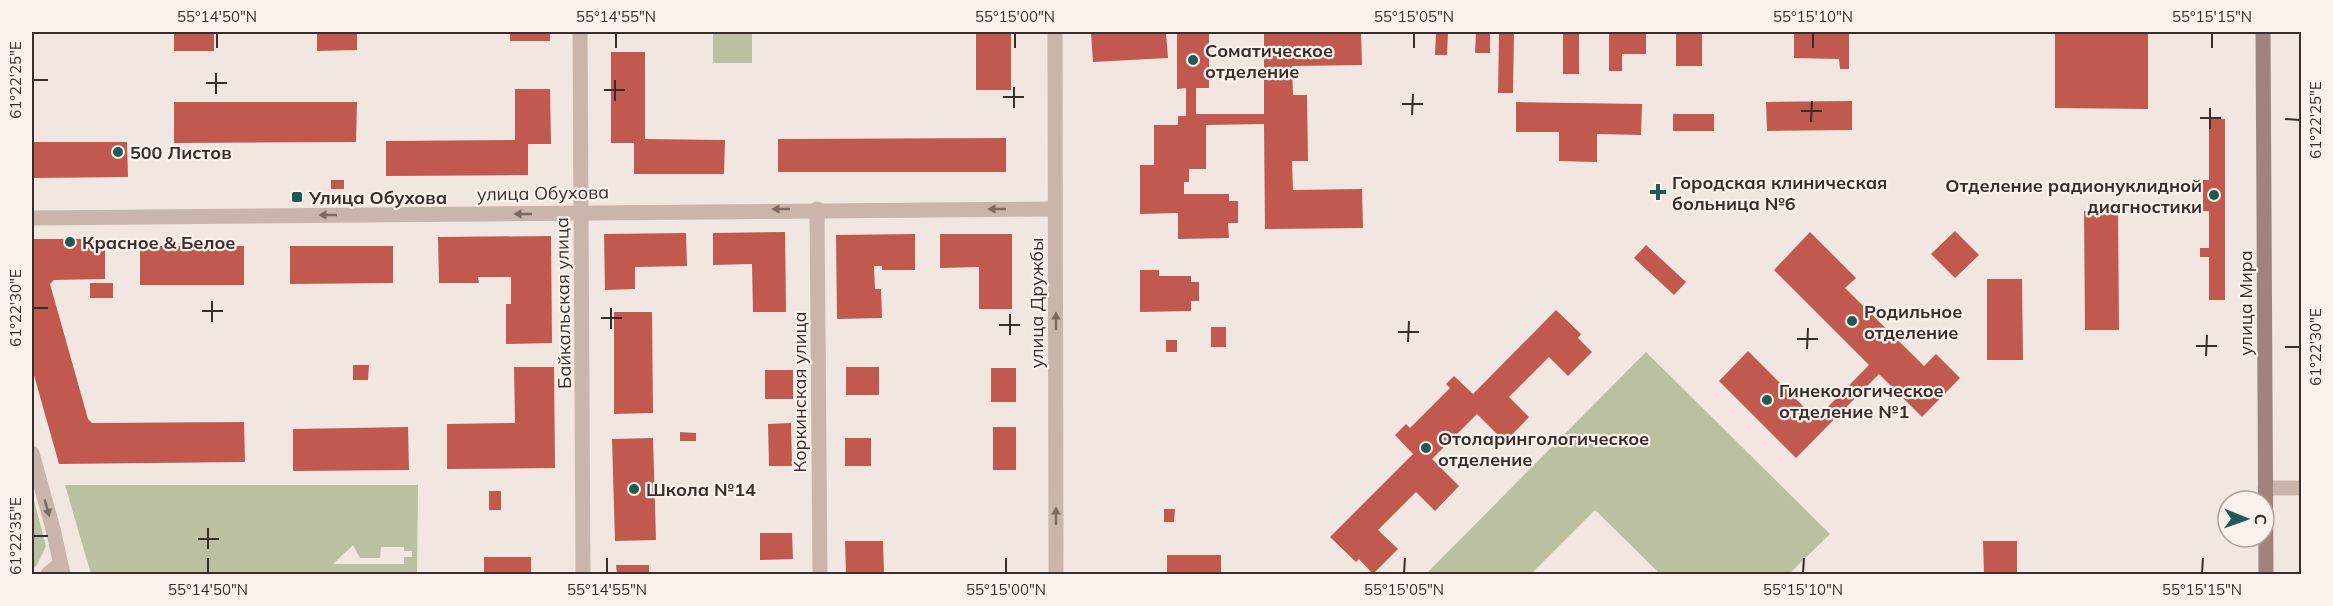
<svg xmlns="http://www.w3.org/2000/svg" width="2333" height="606" font-family="Mulish,sans-serif">
<rect width="100%" height="100%" fill="#f2e7e0"/>
<g fill="#bbc1a0" fill-rule="evenodd">
<rect x="713" y="32" width="39" height="31"/>
<path d="M1646,352l184,182 -41,40h-129l-65,-64 -64,64h-105z"/>
<path d="M65,485h353l-1,89h-326zM353,545l7,13h20l1,-11h23v4h8v6h-8v7h-71z"/>
<path d="M32,493l14,53 -9,19 -5,5z"/>
</g>
<g fill="#c1594f">
<rect x="174" y="32" width="40" height="19"/>
<path d="M317,32h40v18l-40,1z"/>
<rect x="510" y="32" width="40" height="9"/>
<rect x="976" y="32" width="35" height="58"/>
<path d="M1117,32h49l2,26 -75,4 -2,-29z"/>
<path d="M1177,32h32v56h-13v26h68v-82h97l1,33 -70,1 1,29h14l1,66h-16l1,29 69,-1 1,39 -98,1 -1,-105 -58,1v44h-17v13h-5v12h45v7h9v22h-10l1,15 -51,1v-26l-38,1v-49h14v-40h24v-9h8v-28l-9,1z"/>
<path d="M1436,32h12l-1,23h-12z"/>
<path d="M1476,32h14v21h-15z"/>
<path d="M1499,32h15l-1,61h-15z"/>
<rect x="1563" y="32" width="16" height="42"/>
<path d="M1609,32h37v22h-24v17h-13z"/>
<rect x="1676" y="32" width="26" height="34"/>
<path d="M1794,32h55v37h-9l-1,-10 -45,-1z"/>
<path d="M2055,32h93v77l-93,-1z"/>
<path d="M611,52h34v87l80,1 -1,34h-90v-31h-23z"/>
<path d="M515,89h35l1,55h-23v31l-142,1v-35l129,-1z"/>
<path d="M1852,101v29l-85,1 -1,-29z"/>
<path d="M174,102h183l-1,40 -182,1z"/>
<path d="M1516,102l126,2 -1,31 -44,-1v28l-38,-1v-29h-43z"/>
<rect x="1673" y="114" width="41" height="17"/>
<path d="M2209,119h16v181h-16v-43h-9v-9h9v-37h-6v-31h6z"/>
<path d="M1006,138v34h-228v-33z"/>
<path d="M32,142h95l1,35 -96,1z"/>
<rect x="331" y="180" width="13" height="9"/>
<path d="M2084,211h34l1,119h-34z"/>
<path d="M1955,231l24,24 -24,23 -24,-24z"/>
<path d="M785,232l1,80h-33l-1,-48 -39,1v-32z"/>
<path d="M1810,232l46,46 -11,10 79,78 12,-12 24,24 -38,39 -43,-43 -83,84 -77,-77 29,-30 68,68 53,-54 -95,-95z"/>
<path d="M686,233l1,33 -52,1v22l-30,1 -1,-56z"/>
<path d="M915,234v36h-33v-4h-8l1,23h6l1,29 -45,1 -1,-84z"/>
<path d="M940,234h72v75h-33v-42l-39,1z"/>
<path d="M551,236l1,107 -46,1v-40h5v-27h-33l1,6h-40l-1,-46z"/>
<path d="M33,239h72v40l-51,1 -4,4 38,135 4,4 152,-1 1,40 -186,2 -27,-96z"/>
<path d="M1646,245l40,37 -12,13 -40,-37z"/>
<rect x="140" y="246" width="104" height="39"/>
<path d="M290,246h103v37l-103,1z"/>
<path d="M1140,270h19v6h32v6h8v19h-8v10l-51,1z"/>
<path d="M1987,279h35l1,81h-36z"/>
<rect x="90" y="283" width="23" height="15"/>
<path d="M1556,310l25,24 -3,4 14,14 -24,24 -19,-19 -40,40 20,20 -24,25 -28,-28 -45,45 27,27 -24,25 -19,-19 -38,38 20,19 -25,25 -14,-15 -3,3 -26,-25 83,-83 -18,-19 11,-11 4,4 40,-40 -4,-4 8,-8 19,18z"/>
<path d="M614,312h38l1,101 -39,1z"/>
<rect x="1211" y="327" width="15" height="20"/>
<rect x="1166" y="340" width="11" height="12"/>
<path d="M353,365h16l-1,15h-15z"/>
<path d="M514,367h40l1,101 -108,1v-45l68,-1z"/>
<rect x="846" y="367" width="33" height="28"/>
<rect x="991" y="368" width="25" height="34"/>
<rect x="765" y="370" width="28" height="29"/>
<path d="M791,423l1,43h-23l-1,-42z"/>
<path d="M408,427l1,43 -116,1v-42z"/>
<rect x="993" y="427" width="23" height="43"/>
<path d="M680,432l16,1v8h-16z"/>
<path d="M653,438l3,102 -41,1 -3,-102z"/>
<rect x="845" y="438" width="26" height="28"/>
<rect x="489" y="491" width="12" height="19"/>
<path d="M1164,509h11l-1,13h-10z"/>
<path d="M760,533h32l1,26 -33,1z"/>
<path d="M845,541h38l1,33h-38z"/>
<path d="M1983,541h34v33h-33z"/>
<rect x="1167" y="555" width="54" height="19"/>
<rect x="484" y="557" width="47" height="17"/>
<path d="M616,565h33v9h-32z"/>
</g>
<g fill="none" stroke-linecap="round" stroke-linejoin="round">
<g stroke="#cab5ac" stroke-width="15">
<path d="M580,32l3,542"/>
<path d="M1055,32l1,542"/>
<path d="M817,209l3,365"/>
<path d="M32,218c341,-4 682,-8 1023,-9"/>
<path d="M2265,488h37"/>
</g>
<g stroke="#cab5ac" stroke-width="15">
<path d="M32,453l21,76 10,45"/>
<path d="M48,574l12,-10"/>
</g>
<path stroke="#9e847d" stroke-width="15" d="M2263,32l3,542"/>
</g>
<defs><path id="oneway-solid" d="M-6-.8H1V-3.2L6.5 0L1 3.2V.8H-6Z" transform="scale(1.5)"/></defs>
<g fill="#7a6a64">
<use href="#oneway-solid" transform="translate(781 209) rotate(180)"/>
<use href="#oneway-solid" transform="translate(997 209) rotate(180)"/>
<use href="#oneway-solid" transform="translate(523 214) rotate(180)"/>
<use href="#oneway-solid" transform="translate(328 215) rotate(180)"/>
<use href="#oneway-solid" transform="translate(1056 321) rotate(-90)"/>
<use href="#oneway-solid" transform="translate(47 508) rotate(74)"/>
<use href="#oneway-solid" transform="translate(1056 516) rotate(-90)"/>
</g>
<path fill="none" stroke="#382d2a" stroke-width="2" d="M217,48v-15M616,48v-15M1015,48v-15M1414,48v-15M1813,48v-15M2212,48v-15M33,80h15M206,83h21M604,90h21M216,94v-21M1003,97h21M615,101v-21M1402,104h21M1014,108v-21M1801,111h21M1412,115l1,-21M2200,118h21M2285,119l15,1M1811,122l1,-21M2210,129v-21M33,308h15M202,311h21M601,318h21M212,322v-21M999,325h21M611,329v-21M1398,332h21M1010,335v-21M1797,339h21M1408,342l1,-21M2196,346h21M2285,347h15M1807,349l1,-21M2206,356l1,-21M33,536h15M198,539h21M208,549v-21M208,573v-15M607,573v-15M1006,573v-15M1404,573l1,-15M1803,573l1,-15M2202,573l1,-15"/>
<g fill="#215954" stroke="#faf1ec" stroke-width="2">
<circle cx="1193" cy="60" r="6"/>
<circle cx="118" cy="152" r="6"/>
<path d="M1655 183h6v6h6v6h-6v6h-6v-6h-6v-6h6z"/>
<circle cx="2214" cy="195" r="6"/>
<rect x="291" y="191" width="12" height="12" rx="3"/>
<circle cx="70" cy="242" r="6"/>
<circle cx="1852" cy="321" r="6"/>
<circle cx="1767" cy="400" r="6"/>
<circle cx="1426" cy="448" r="6"/>
<circle cx="634" cy="489" r="6"/>
</g>
<g text-anchor="middle" dominant-baseline="central" stroke-width="4.5" stroke-linejoin="round" paint-order="stroke">
<g font-size="18" font-weight="bold" fill="#382d2a" stroke="#faf1ec" text-anchor="start">
<text x="1205" y="50">Соматическое<tspan x="1205" dy="21">отделение</tspan></text>
<text x="130" y="152">500 Листов</text>
<text x="1672" y="182">Городская клиническая<tspan x="1672" dy="21">больница №6</tspan></text>
<text x="2202" y="185" text-anchor="end">Отделение радионуклидной<tspan x="2202" dy="21">диагностики</tspan></text>
<text x="309" y="197">Улица Обухова</text>
<text x="82" y="242">Красное &amp; Белое</text>
<text x="1864" y="311">Родильное<tspan x="1864" dy="21">отделение</tspan></text>
<text x="1779" y="390">Гинекологическое<tspan x="1779" dy="21">отделение №1</tspan></text>
<text x="1438" y="438">Отоларингологическое<tspan x="1438" dy="21">отделение</tspan></text>
<text x="646" y="489">Школа №14</text>
</g>
<g font-size="18" fill="#382d2a" stroke="#faf1ec">
<text transform="translate(543 193) rotate(-1)">улица Обухова</text>
<text transform="translate(563 303) rotate(-91)">Байкальская улица</text>
<text transform="translate(1036 303) rotate(-90)">улица Дружбы</text>
<text transform="translate(2245 303) rotate(-90)">улица Мира</text>
<text transform="translate(799 392) rotate(-90)">Коркинская улица</text>
</g>
</g>
<rect width="2333" height="606" fill="none" stroke="#faf1ec" stroke-width="66"/>
<g transform="translate(2246 519) rotate(91)"><circle r="28" fill="#faf1ec" stroke="#aca39e" stroke-width="1.5"/>
<path d="M0-4.5L10 22L0 15L-10 22Z" fill="#215954"/>
<text y="-9" font-size="16" font-weight="bold" text-anchor="middle" fill="#382d2a">С</text>
</g>
<rect x="33" y="33" width="2267" height="540" fill="none" stroke="#382d2a" stroke-width="2"/>
<g font-size="15" text-anchor="middle" fill="#382d2a">
<text x="217" y="22">55°14'50"N</text>
<text x="616" y="22">55°14'55"N</text>
<text x="1015" y="22">55°15'00"N</text>
<text x="1414" y="22">55°15'05"N</text>
<text x="1813" y="22">55°15'10"N</text>
<text x="2212" y="22">55°15'15"N</text>
<text transform="translate(16 80) rotate(-90)" y="5">61°22'25"E</text>
<text transform="translate(2316 120) rotate(-90)" y="5">61°22'25"E</text>
<text transform="translate(16 308) rotate(-90)" y="5">61°22'30"E</text>
<text transform="translate(2316 347) rotate(-90)" y="5">61°22'30"E</text>
<text transform="translate(16 536) rotate(-90)" y="5">61°22'35"E</text>
<text x="208" y="595">55°14'50"N</text>
<text x="607" y="595">55°14'55"N</text>
<text x="1006" y="595">55°15'00"N</text>
<text x="1404" y="595">55°15'05"N</text>
<text x="1803" y="595">55°15'10"N</text>
<text x="2202" y="595">55°15'15"N</text>
</g>
</svg>
